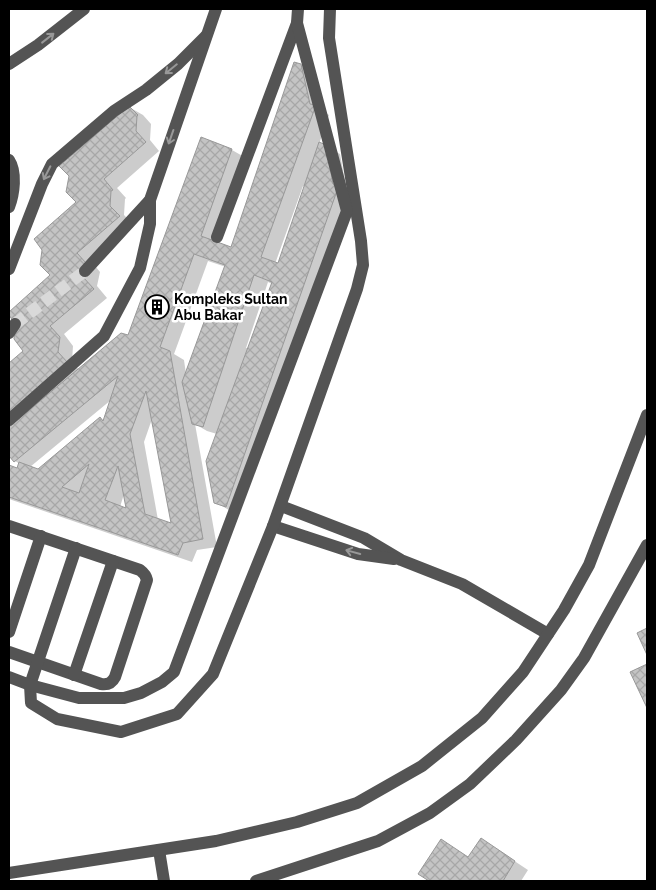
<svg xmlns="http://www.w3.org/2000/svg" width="656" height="890" font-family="Raleway,sans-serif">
<defs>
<pattern id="building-cross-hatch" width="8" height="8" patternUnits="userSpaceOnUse" patternTransform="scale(1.25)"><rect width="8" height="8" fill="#c4c4c4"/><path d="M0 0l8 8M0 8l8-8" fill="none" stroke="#a7a7a7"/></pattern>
</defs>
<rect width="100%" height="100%" fill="#fff"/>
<g fill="#0003" fill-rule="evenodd">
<path d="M301,65l14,8 8,38 6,4 -10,29 7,2 14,8 7,38 5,3 -123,315 -14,-8 2,-68 -10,-3 -12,-7 22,123 -20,3 -5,12 -183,-63v-34l9,4 2,-5 -5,-3 -6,-7v-89l16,-14 -9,-28 -7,-9 43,-39 26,-73 51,-95 14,8 8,9 -1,16 9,11 -42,37 9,10 -1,1 -1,16 9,9 -42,37 9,11 -3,14 10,12 -43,36 9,12 -1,15 7,9 50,-33 72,-199 31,12 14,8 -31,85 17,5zM303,186l3,1 -27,78 -4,-1zM208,261l18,6 -40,107 -2,-14 -10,-6zM268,282l4,2 -24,64h-2zM111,400l-6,21 -5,-3 -62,52 -8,-3zM152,419l20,106 -14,-5 -14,-78zM124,494l4,16 -8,-3z"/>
<path d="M495,848l33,22 -7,11h-89l-12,-8 49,-15z"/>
</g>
<g fill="url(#building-cross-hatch)" stroke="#989898" fill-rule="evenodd">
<path d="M294,62l7,2 9,40 6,1 -55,152 17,6 41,-121 7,3 7,39 6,1 -113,322 -12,-4 -8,-42 66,-179 -18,-7 -51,152 -11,-3 -10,-42 43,-117 -31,-11 -34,93 10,4 33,188 -20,4 -5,12 -169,-58v-32l8,3 2,-6 19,7 62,-52 3,4 15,-45 -104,86 -5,-6v-29l112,-94 7,2 73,-198 31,12 -31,87 30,11zM146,391l25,132 -26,-9 -15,-80zM89,464l-10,29 -17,-6zM118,466l8,42 -21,-8z"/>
<path d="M129,106l9,9 -1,1 -1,15 10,11 -42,37 9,11 -2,1 -1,15 10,10 -43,37 9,10 -3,14 11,12 -44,37 10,11 -2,15 10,11 -59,51v-51l14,-12 -9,-12 1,-15 -6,-9v-3l41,-37 -10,-10 2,-15 -8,-11 42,-37 -10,-10 3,-16 -10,-10z"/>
<path d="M647,628v27l-10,-22z"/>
<path d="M647,664v44l-17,-36z"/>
<path d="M481,838l34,23 -12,20h1h-75l-11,-7 23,-35 27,18z"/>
</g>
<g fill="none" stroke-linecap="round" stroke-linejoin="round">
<path stroke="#d9d9d9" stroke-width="12" stroke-dasharray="12 6" stroke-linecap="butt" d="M15,324l70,-53"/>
<g stroke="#545454" stroke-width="12">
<path d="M9,64l29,-19 46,-36"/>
<path d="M9,160c8,12 5,34 0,47"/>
<path d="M217,237l80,-214"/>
<path d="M9,269l33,-85 10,-20 62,-53 32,-21 32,-26 28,-28"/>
<path d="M85,271l65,-71 66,-191"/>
<path d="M9,333l6,-9"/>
<path d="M9,420l95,-84 36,-68 10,-44v-24"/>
<path d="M281,506l83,32 37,22 61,24 86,50"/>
<path d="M9,526l131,44c4,3 6,5 7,10l-32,97c-3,6 -7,8 -14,7l-92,-32"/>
<path d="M273,526l85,28 36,5"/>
<path d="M76,548l-46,137 1,18 26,16 64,13 56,-18 36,-40 60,-148 84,-237 6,-24 -2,-24 -32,-203 1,-29"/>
<path d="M9,632l32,-96"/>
<path d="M74,675l39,-114"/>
<path d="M9,677l21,8 49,13h45l17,-5 21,-11 12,-10 173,-461 -50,-188 1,-14"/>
<path d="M159,850l5,31"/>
<path d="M9,873l207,-32 81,-19 60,-19 65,-37 60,-48 41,-46 41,-62 25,-45 58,-150"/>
<path d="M256,881l122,-40 52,-28 40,-29 46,-44 45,-50 23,-32 63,-113"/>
</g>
</g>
<defs><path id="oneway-shaft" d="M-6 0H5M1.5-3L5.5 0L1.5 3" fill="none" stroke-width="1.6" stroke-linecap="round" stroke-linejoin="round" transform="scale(1.25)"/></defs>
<g stroke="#989898">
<use href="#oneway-shaft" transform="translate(48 38) rotate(-38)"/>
<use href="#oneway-shaft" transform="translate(171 69) rotate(141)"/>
<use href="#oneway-shaft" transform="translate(171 137) rotate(109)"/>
<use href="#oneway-shaft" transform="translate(47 173) rotate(117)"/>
<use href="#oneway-shaft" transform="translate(353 552) rotate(-165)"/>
</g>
<defs>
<g id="building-ring" transform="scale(1.25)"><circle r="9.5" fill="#fff" stroke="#000" stroke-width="1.5"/><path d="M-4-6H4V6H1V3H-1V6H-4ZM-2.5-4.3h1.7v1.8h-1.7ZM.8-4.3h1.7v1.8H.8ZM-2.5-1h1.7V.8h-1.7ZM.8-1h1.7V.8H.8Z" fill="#000"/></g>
</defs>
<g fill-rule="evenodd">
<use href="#building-ring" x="157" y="307"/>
</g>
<g text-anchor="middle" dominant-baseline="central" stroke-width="5" stroke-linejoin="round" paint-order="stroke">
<g font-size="14" font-weight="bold" fill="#000" stroke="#fff" text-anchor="start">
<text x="174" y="299">Kompleks Sultan<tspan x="174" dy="16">Abu Bakar</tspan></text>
</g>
</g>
<rect width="656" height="890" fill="none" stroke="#000000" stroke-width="20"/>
</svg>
